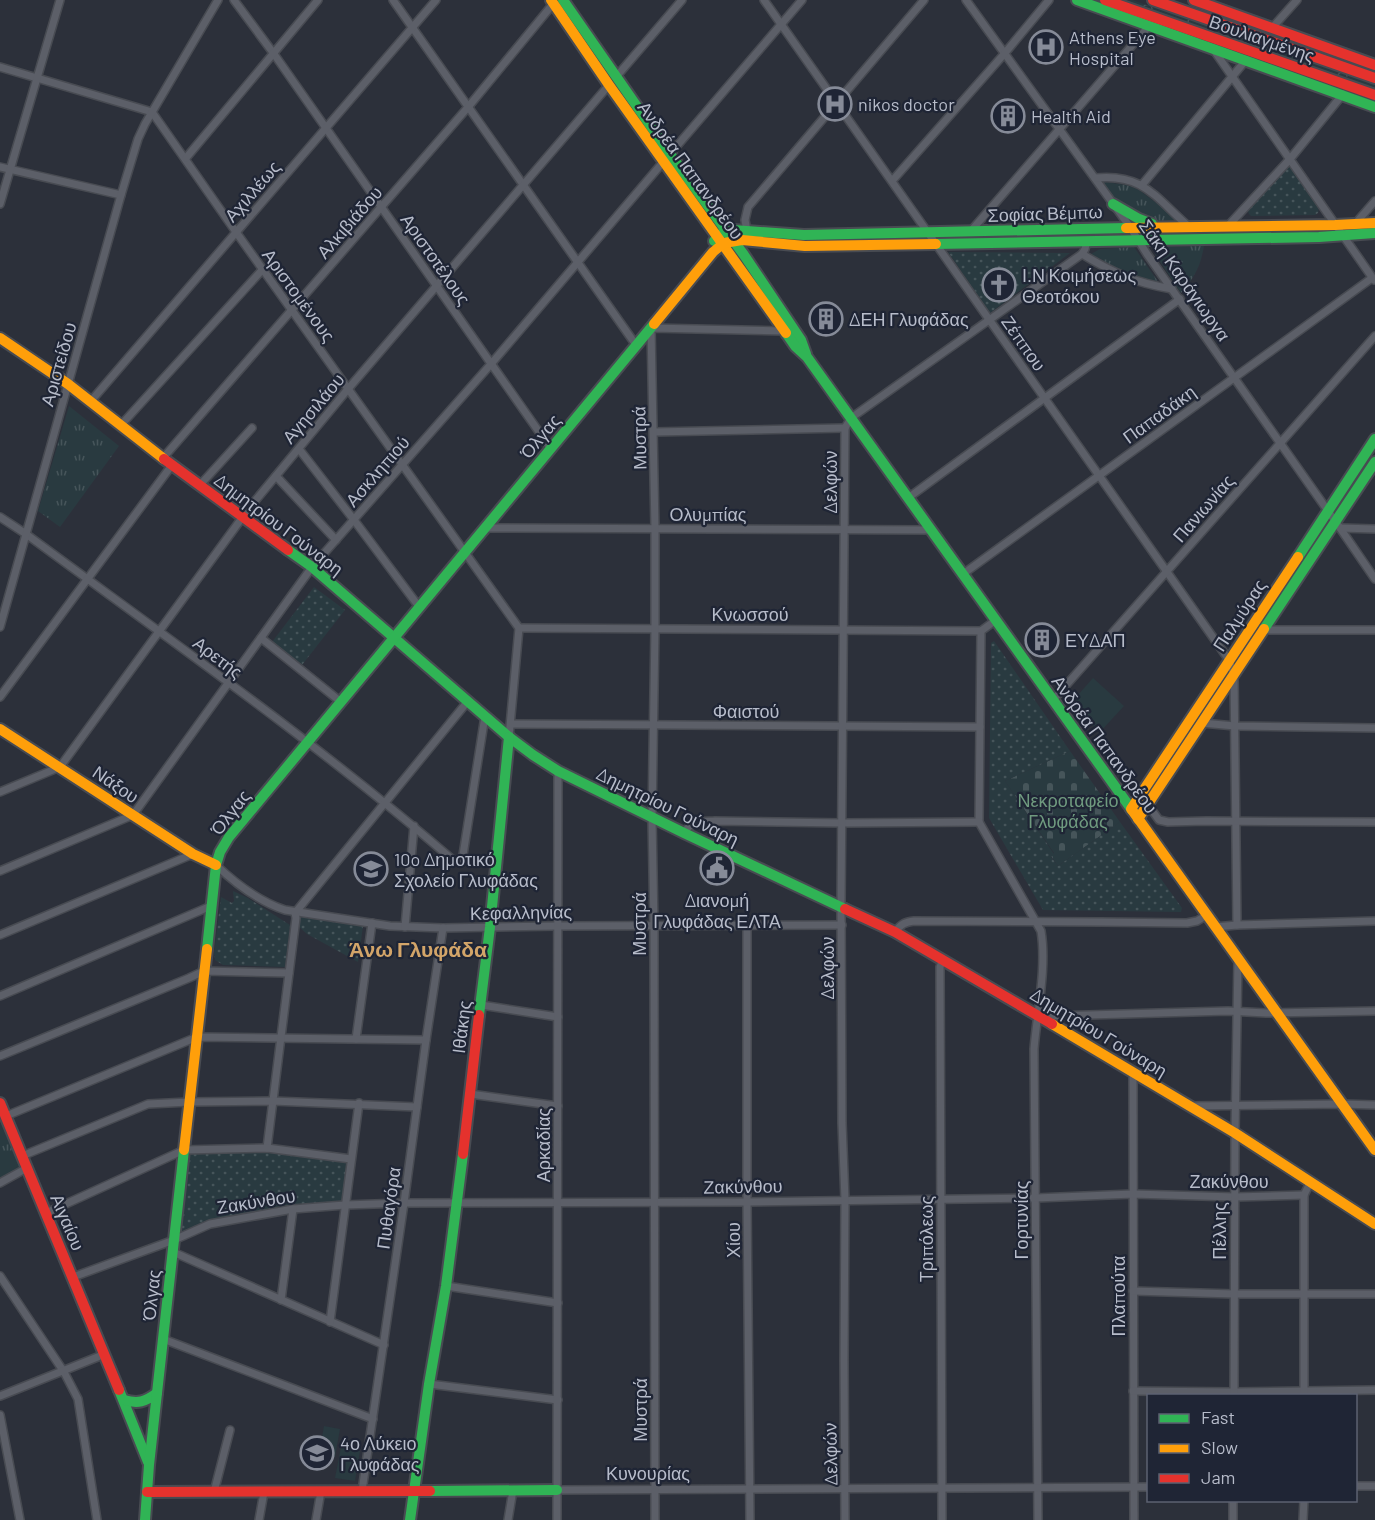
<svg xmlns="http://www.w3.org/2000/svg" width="1375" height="1520" font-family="Barlow,sans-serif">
<defs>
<pattern id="grass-tufts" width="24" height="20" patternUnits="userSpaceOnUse" patternTransform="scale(1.5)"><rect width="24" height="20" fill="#293a40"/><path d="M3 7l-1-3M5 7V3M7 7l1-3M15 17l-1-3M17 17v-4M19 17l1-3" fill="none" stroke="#46555a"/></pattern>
<pattern id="forest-crowns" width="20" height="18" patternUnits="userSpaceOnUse" patternTransform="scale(1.5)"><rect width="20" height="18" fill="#293a40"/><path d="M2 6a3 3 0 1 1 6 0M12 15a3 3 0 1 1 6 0" fill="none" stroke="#46555a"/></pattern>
<pattern id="cemetery-stones" width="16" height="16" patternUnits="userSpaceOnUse" patternTransform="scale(1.5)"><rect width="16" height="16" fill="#293a40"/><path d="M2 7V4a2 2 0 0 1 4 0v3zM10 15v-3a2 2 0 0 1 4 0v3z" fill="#46555a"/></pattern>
<pattern id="park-dots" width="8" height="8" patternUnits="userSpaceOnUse" patternTransform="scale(1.5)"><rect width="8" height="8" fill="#293a40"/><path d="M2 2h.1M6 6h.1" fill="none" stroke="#46555a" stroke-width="1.8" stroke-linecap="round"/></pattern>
</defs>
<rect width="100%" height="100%" fill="#2c303a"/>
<g fill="url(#grass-tufts)">
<path d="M1104,182l23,3 12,5 40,30 1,3h-23l-29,-15 -12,-8 -13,-16z"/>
<path d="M1204,246c-4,22 -9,30 -23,47l-26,-39v-4l3,-3z"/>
<path d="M1134,247l25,36c-25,-5 -46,-17 -68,-29l9,-5z"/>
<path d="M69,406l50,40 -59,81 -22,-16z"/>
<path d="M0,1108l25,60 -25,12z"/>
</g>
<path fill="url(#forest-crowns)" d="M1120,0h12l243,85v5z"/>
<path fill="url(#cemetery-stones)" d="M1070,751l50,71 -62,44 -7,-10 3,-3 -49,-72z"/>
<g fill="url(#park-dots)">
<path d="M1287,166l4,1 28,41 -1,5 -3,2 -64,1 -2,-2 -1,-3z"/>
<path d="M948,252l122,1 -80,60z"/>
<path d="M314,587l31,23 -43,55 -30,-23z"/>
<path d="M994,641l76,110 -65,30 49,73 -3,3 7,9 62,-44 62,86 -1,4 -138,-2 -54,-92 2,-175z"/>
<path d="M233,891l13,6 44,28 -5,42 -62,-2 -8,-5 -1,-7 7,-56 11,6 2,-2z"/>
<path d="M301,915l62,11 -5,36 -51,-28 -9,-8z"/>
<path d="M263,1152l85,10 -5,41 -134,19 -33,12 9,-80z"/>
</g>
<g fill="#293a40">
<path d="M1093,678l31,28 -24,26 -30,-28z"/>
<path d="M324,1426l16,3 -5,28 -16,-3z"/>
<path d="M341,1447l19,4 -5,30 -20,-3z"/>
</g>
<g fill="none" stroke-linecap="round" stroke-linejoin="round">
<g stroke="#484b52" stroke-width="10">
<g id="street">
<path d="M234,0l40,54 277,395"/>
<path d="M393,0l243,345"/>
<path d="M764,0l465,660 5,15 3,250"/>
<path d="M966,0l164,227 17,27 193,274 35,51"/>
<path d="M1272,28l25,-28"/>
<path d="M1213,49l161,231"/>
<path d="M0,67l152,45"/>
<path d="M616,77l66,-77"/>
<path d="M152,112l84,120 283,396 -10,109"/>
<path d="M670,154l132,-154"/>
<path d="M186,158l132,-158"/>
<path d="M0,167l121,28"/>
<path d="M1095,178c48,-5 60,19 93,48"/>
<path d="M892,181l113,-128 44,-53"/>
<path d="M1142,185l104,-125"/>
<path d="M0,204l60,-204"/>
<path d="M1355,224l20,-23"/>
<path d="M1228,226l62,-67 53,-65"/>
<path d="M747,231l-2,-11 3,-13 176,-207"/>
<path d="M970,232l179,-206"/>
<path d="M1082,254c31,19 54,29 90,35"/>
<path d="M91,401l345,-401"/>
<path d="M121,425l142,-156"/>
<path d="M654,432l191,-4"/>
<path d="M299,449l55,71 66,88"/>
<path d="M163,458l306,-352 84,-102"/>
<path d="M276,476l60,64"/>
<path d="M200,485l52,-57"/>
<path d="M908,498l272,-199"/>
<path d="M0,517l26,17c144,106 291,209 427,326l5,1 3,-2 2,-4 22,-139"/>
<path d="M485,528l446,2"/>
<path d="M1340,528l35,1"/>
<path d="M963,574l409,-296"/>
<path d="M996,620l-15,11 -2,191 62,109c6,36 -4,81 -7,118l4,471"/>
<path d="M0,627l121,-432 17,-56 7,-15 73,-124"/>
<path d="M519,628l462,3"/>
<path d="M1263,630h112"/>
<path d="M261,638l80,64"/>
<path d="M0,697l172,-232"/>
<path d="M1053,700l322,-364"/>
<path d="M1202,723l33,3 140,2"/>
<path d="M511,724l469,3"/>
<path d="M0,792l60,-25 190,-260 98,-118 261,-304"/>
<path d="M1148,805l11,15 9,2 38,-1 169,1"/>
<path d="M684,833c7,-13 18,-11 31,-12l127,2 137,-1"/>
<path d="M216,865c20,19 42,36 69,45l105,16 53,2 114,-2 285,-1"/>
<path d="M0,871l133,-56 179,-248 179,-203 173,-203"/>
<path d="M747,925v277l3,318"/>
<path d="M405,927l9,-101"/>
<path d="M1215,927l22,-2 138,-4"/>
<path d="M895,932c6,-8 10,-10 19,-11l187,1 86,1 10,-2 10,-6"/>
<path d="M0,935l193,-81"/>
<path d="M0,996l211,-90"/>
<path d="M481,1005l77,12"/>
<path d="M1042,1017l11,-1 175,-5 38,2 109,-2"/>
<path d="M356,1039l16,-116"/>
<path d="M0,1056l189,-78 15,-7 85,2"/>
<path d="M1133,1072l1,448"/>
<path d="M470,1094l88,12"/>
<path d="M1193,1106l149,-2 33,1"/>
<path d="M6,1116l191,-79 229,3"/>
<path d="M267,1148l29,-230 -1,-5 173,-212"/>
<path d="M22,1156l126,-52 41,-2 84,-1 144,6"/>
<path d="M0,1183l27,-15"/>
<path d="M46,1213l138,-63 83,-2 84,11"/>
<path d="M173,1252l211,93"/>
<path d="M0,1276l64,96 14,27 19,121"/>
<path d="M73,1277l101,-37 36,-16 83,-15 52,-4 59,-2 343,-1 289,-4 97,-4 102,3 69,-2"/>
<path d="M446,1286l112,17"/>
<path d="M1133,1291l101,3h141"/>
<path d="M281,1300l12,-91"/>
<path d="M330,1322l29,-219"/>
<path d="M163,1339l210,80"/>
<path d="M429,1384l129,16"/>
<path d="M1133,1391l101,1 141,-2"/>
<path d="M0,1396l105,-42"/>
<path d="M1234,1396l1,-263 3,-174"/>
<path d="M1304,1396v-201l6,-12"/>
<path d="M0,1415l20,105"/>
<path d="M1356,1486h19"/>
<path d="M557,1490l591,-3"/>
<path d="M362,1491l42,-288 22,-163 17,-112"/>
<path d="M214,1492l16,-62"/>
<path d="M259,1520l5,-28"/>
<path d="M316,1520l5,-29"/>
<path d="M508,1520l5,-30"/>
<path d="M557,1520l1,-749"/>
<path d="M655,1520l-1,-593 -2,-109 3,-190v-99l-4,-201 133,3"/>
<path d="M845,1520l-1,-159 1,-161 -3,-77 -1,-217 4,-478 6,-10 231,-164 3,-5 2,-8"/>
<path d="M942,1520l-2,-553 3,-8"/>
<path d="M1233,1520v-20"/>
<path d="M1303,1520l1,-20"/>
</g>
</g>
<g stroke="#484b52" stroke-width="14">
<g id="fast">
<path d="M563,0l107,154 74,101 57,85 5,14"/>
<path d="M1077,0l298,107"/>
<path d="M1113,204l26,15 13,5"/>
<path d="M714,241l8,-8 11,-3 71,5 322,-7"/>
<path d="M936,244l383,-7 56,-4"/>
<path d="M786,333l9,13 12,11 325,453"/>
<path d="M288,550l24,17 197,170 24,18 25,16 126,62 161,76"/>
<path d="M1298,557l77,-118"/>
<path d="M1264,629l111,-167"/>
<path d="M207,949l9,-84 4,-13 9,-15 425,-513"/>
<path d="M479,1015l11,-88 19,-190"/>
<path d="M119,1390l29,72"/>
<path d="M124,1400c14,4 21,2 33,-7"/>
<path d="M430,1491l127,-1"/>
<path d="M145,1520l4,-55 35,-315"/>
<path d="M410,1520l19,-136 17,-98 17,-132"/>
</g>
</g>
<g stroke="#484b52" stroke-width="14">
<g id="slow">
<path d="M551,0l58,85 177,248"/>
<path d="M1126,228l209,-3 40,-2"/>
<path d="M654,324l59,-72 11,-9 18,-3 63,6 131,-2"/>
<path d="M0,338l68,46 96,75"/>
<path d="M0,729l193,125 23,11"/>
<path d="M1131,809l167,-252"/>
<path d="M1132,810l243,340"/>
<path d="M1138,819l126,-190"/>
<path d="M1052,1024l183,109 140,91"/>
<path d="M184,1150l23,-201"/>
</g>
</g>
<g stroke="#484b52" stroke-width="14">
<g id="jam">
<path d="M1105,0l270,95"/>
<path d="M1153,0l222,78"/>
<path d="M1194,0l181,65"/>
<path d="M164,459l124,91"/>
<path d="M845,909l50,23 157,92"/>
<path d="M0,1103l119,287"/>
<path d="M463,1154l16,-139"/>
<path d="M147,1492l283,-1"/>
</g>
</g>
<use href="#street" stroke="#5c5f68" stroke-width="7"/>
<use href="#fast" stroke="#30b455" stroke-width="10"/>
<use href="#slow" stroke="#ff9f0a" stroke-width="10"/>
<use href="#jam" stroke="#e5322d" stroke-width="10"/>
</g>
<defs>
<g id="hospital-ring" transform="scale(1.725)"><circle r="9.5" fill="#1f2535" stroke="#868b98" stroke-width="1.5"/><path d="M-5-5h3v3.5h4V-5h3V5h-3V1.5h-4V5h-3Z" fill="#868b98"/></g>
<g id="building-ring" transform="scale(1.725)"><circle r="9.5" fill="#1f2535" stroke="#868b98" stroke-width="1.5"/><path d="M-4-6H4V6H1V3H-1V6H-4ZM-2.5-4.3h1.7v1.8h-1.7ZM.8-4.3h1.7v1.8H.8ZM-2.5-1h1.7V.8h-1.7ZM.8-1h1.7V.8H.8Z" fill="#868b98"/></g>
<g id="church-ring" transform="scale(1.725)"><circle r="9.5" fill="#1f2535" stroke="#868b98" stroke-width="1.5"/><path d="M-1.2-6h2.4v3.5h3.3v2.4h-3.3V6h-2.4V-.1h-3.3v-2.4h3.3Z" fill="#868b98"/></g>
<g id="civic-ring" transform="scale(1.725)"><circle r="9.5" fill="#1f2535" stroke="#868b98" stroke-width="1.5"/><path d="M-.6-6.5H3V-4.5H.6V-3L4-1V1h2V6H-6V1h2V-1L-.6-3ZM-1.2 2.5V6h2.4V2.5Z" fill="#868b98"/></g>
<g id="school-ring" transform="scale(1.725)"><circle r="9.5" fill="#1f2535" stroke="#868b98" stroke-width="1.5"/><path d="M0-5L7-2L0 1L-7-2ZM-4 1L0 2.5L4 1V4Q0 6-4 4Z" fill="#868b98"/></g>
</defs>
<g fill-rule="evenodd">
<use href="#hospital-ring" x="1046" y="47"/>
<use href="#hospital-ring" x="835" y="104"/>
<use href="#building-ring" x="1008" y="116"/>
<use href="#church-ring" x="999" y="285"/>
<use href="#building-ring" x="826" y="319"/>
<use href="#building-ring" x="1042" y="640"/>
<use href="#civic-ring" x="717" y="868"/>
<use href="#school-ring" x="371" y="869"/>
<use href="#school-ring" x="317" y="1453"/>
</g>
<g text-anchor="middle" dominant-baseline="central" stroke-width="4.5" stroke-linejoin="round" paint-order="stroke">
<g font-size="18" fill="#b7bcca" stroke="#1f2535" text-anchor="start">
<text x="1069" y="37">Athens Eye<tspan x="1069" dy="21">Hospital</tspan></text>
<text x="858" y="104">nikos doctor</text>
<text x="1031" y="116">Health Aid</text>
<text x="1022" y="275">Ι.Ν Κοιμήσεως<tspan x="1022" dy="21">Θεοτόκου</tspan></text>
<text x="849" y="319">ΔΕΗ Γλυφάδας</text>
<text x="1065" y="640">ΕΥΔΑΠ</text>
<text x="394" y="859">10o Δημοτικό<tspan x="394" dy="21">Σχολείο Γλυφάδας</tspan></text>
<text x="717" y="900" text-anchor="middle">Διανομή<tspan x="717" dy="21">Γλυφάδας ΕΛΤΑ</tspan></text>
<text x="340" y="1443">4ο Λύκειο<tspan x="340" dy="21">Γλυφάδας</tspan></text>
</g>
<g font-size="18" fill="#b7bcca" stroke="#1f2535">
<text transform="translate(1262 38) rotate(19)">Βουλιαγμένης</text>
<text transform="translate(691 170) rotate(54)">Ανδρέα Παπανδρέου</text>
<text transform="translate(252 191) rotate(-49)">Αχιλλέως</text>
<text transform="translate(1045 213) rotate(-2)">Σοφίας Βέμπω</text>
<text transform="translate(349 222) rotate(-49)">Αλκιβιάδου</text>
<text transform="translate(436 259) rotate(55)">Αριστοτέλους</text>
<text transform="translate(1185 280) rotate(55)">Σάκη Καράγιωργα</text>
<text transform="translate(299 295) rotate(54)">Αριστομένους</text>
<text transform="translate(1024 343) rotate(55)">Ζέππου</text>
<text transform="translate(58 364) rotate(-74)">Αριστείδου</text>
<text transform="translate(313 408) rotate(-50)">Αγησιλάου</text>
<text transform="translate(1159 414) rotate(-36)">Παπαδάκη</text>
<text transform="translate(540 436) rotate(-50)">Όλγας</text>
<text transform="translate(639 438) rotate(-91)">Μυστρά</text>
<text transform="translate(377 471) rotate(-49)">Ασκληπιού</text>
<text transform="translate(830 482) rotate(-90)">Δελφών</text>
<text transform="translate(1203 508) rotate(-49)">Πανιωνίας</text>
<text x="708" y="514">Ολυμπίας</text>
<text transform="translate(279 524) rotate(37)">Δημητρίου Γούναρη</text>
<text x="750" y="614">Κνωσσού</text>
<text transform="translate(1239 615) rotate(-57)">Παλμύρας</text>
<text transform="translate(218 657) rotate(37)">Αρετής</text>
<text x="746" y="711">Φαιστού</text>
<text transform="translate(1105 744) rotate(54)">Ανδρέα Παπανδρέου</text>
<text transform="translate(116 784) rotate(34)">Νάξου</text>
<text transform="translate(668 806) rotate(26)">Δημητρίου Γούναρη</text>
<text transform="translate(230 812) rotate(-52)">Όλγας</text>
<text transform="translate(521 912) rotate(-1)">Κεφαλληνίας</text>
<text transform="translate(639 924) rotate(-90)">Μυστρά</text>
<text transform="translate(827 968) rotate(-90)">Δελφών</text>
<text transform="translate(461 1027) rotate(-83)">Ιθάκης</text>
<text transform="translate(1099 1032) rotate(31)">Δημητρίου Γούναρη</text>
<text transform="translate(543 1145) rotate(-90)">Αρκαδίας</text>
<text x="1229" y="1181">Ζακύνθου</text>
<text transform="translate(743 1186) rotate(-1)">Ζακύνθου</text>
<text transform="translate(256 1201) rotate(-9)">Ζακύνθου</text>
<text transform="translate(388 1208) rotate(-82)">Πυθαγόρα</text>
<text transform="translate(1021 1220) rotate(-90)">Γορτυνίας</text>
<text transform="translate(68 1222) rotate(67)">Αιγαίου</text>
<text transform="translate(1219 1231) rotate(-90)">Πέλλης</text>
<text transform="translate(926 1239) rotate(-90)">Τριπόλεως</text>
<text transform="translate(733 1240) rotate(-90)">Χίου</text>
<text transform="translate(151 1295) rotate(-84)">Όλγας</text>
<text transform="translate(1118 1296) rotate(-90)">Πλαπούτα</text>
<text transform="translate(640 1410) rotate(-90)">Μυστρά</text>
<text transform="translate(830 1454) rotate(-91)">Δελφών</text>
<text x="648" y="1473">Κυνουρίας</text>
</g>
<g font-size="18" fill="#6f9a7f" stroke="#1f2535">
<text x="1068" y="800">Νεκροταφείο<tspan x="1068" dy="21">Γλυφάδας</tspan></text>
</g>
<g font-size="21" font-weight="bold" fill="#d3a569" stroke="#1f2535">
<text x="418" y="948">Άνω Γλυφάδα</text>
</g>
</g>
<rect x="1147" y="1394" width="210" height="108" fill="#1f2535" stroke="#5c6171" stroke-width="1.5"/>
<rect x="1159" y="1414" width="30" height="9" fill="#30b455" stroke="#5c6171" stroke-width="1.5"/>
<text x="1201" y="1424" font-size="18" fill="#b7bcca">Fast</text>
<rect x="1159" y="1444" width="30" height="9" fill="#ff9f0a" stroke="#5c6171" stroke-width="1.5"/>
<text x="1201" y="1454" font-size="18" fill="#b7bcca">Slow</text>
<rect x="1159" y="1474" width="30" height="9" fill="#e5322d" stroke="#5c6171" stroke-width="1.5"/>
<text x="1201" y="1484" font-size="18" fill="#b7bcca">Jam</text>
</svg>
